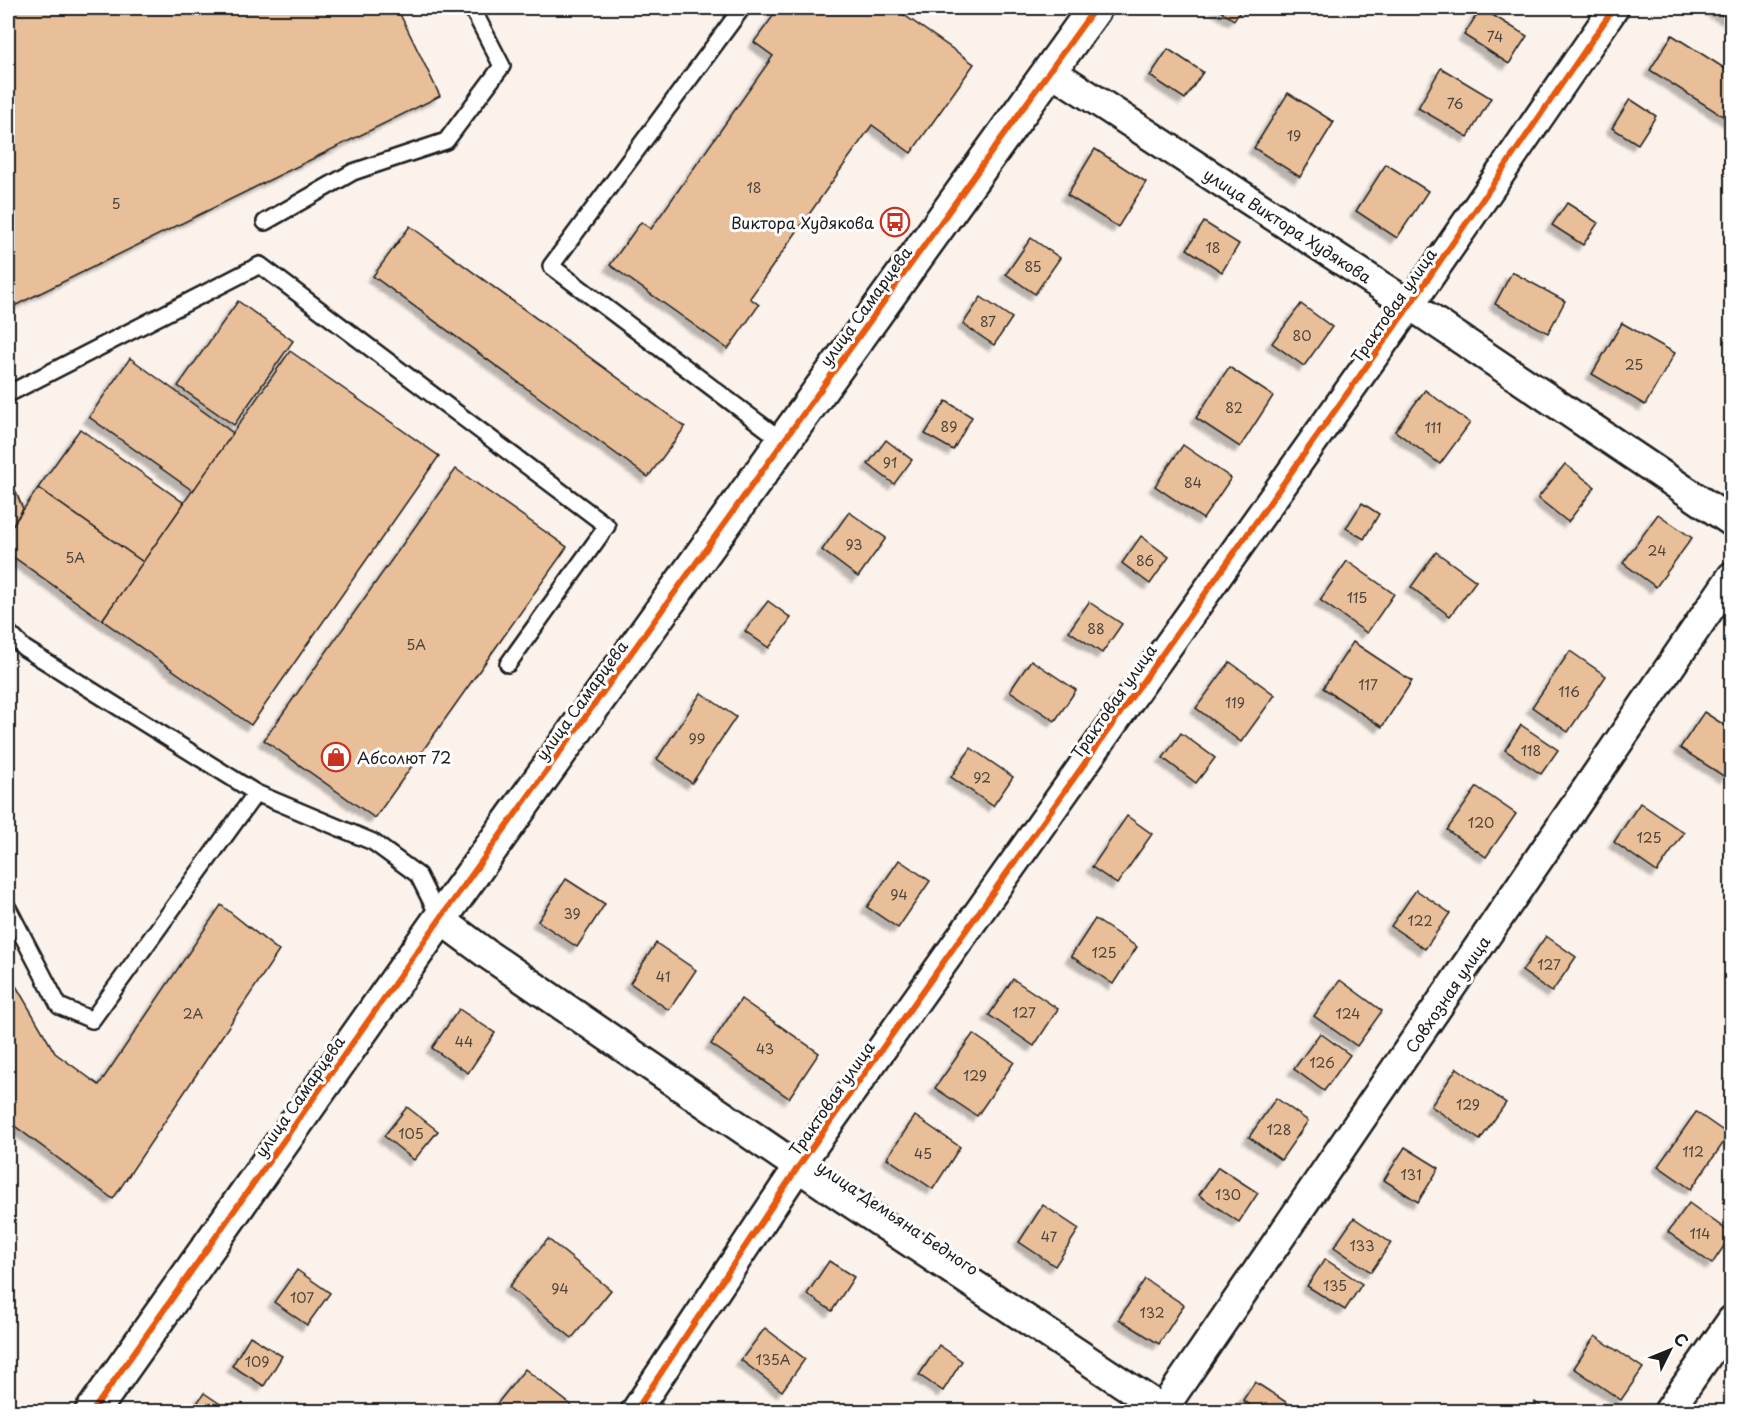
<svg xmlns="http://www.w3.org/2000/svg" width="1739" height="1419" font-family="'Playpen Sans',sans-serif">
<defs>
<filter id="shadow"><feDropShadow dx="-5.5" dy="5.5" stdDeviation="1.5" flood-color="#0004"/></filter>
</defs>
<rect width="100%" height="100%" fill="#fbf2eb"/>
<filter id="ink" filterUnits="userSpaceOnUse"><feTurbulence type="fractalNoise" baseFrequency=".0167" numOctaves="2"/><feDisplacementMap in="SourceGraphic" scale="12" xChannelSelector="R" yChannelSelector="G"/><feConvolveMatrix kernelMatrix="1 2 1 2 8 2 1 2 1" color-interpolation-filters="sRGB"/></filter>
<g filter="url(#ink)">
<g fill="#e9bf99" stroke="#1c1c1c" stroke-width="1.5" filter="url(#shadow)">
<path d="M8,8h389l43,88 -432,213z"/>
<path d="M779,8h115l80,56 -63,89 -39,-28 -122,173 9,7 -31,44 -118,-84 31,-43 10,7 122,-173 -19,-14z"/>
<path d="M1216,8h27l-9,12z"/>
<path d="M1481,8l46,28 -18,28 -45,-29z"/>
<path d="M1709,8h23v13z"/>
<path d="M1672,35l60,38v49l-82,-52z"/>
<path d="M1168,49l35,23 -18,27 -35,-23z"/>
<path d="M1441,68l50,30 -23,39 -50,-29z"/>
<path d="M1288,93l46,29 -34,55 -46,-29z"/>
<path d="M1630,99l26,17 -18,28 -26,-16z"/>
<path d="M1095,149l51,33 -28,45 -51,-32z"/>
<path d="M1386,164l42,27 -31,47 -41,-27z"/>
<path d="M1567,203l31,20 -15,22 -31,-20z"/>
<path d="M1204,222l35,22 -17,28 -35,-23z"/>
<path d="M410,226l275,201 -37,50 -275,-201z"/>
<path d="M1031,238l29,20 -25,36 -29,-20z"/>
<path d="M1512,272l53,29 -17,32 -53,-29z"/>
<path d="M981,297l31,21 -18,27 -31,-21z"/>
<path d="M238,301l55,40 -59,84 -56,-39z"/>
<path d="M1301,304l31,23 -28,39 -32,-23z"/>
<path d="M1622,323l53,30 -30,52 -53,-31z"/>
<path d="M290,351l149,105 -188,269 -149,-105z"/>
<path d="M130,358l103,75 -40,58 -104,-74z"/>
<path d="M1229,367l44,29 -33,51 -44,-29z"/>
<path d="M1425,390l45,33 -30,41 -45,-33z"/>
<path d="M946,401l26,16 -19,33 -28,-16z"/>
<path d="M80,429l104,74 -41,59 -105,-74z"/>
<path d="M886,440l26,20 -18,24 -26,-20z"/>
<path d="M1183,445l48,33 -28,41 -48,-33z"/>
<path d="M1565,464l30,23 -27,35 -30,-24z"/>
<path d="M456,469l111,78 -192,271 -111,-78z"/>
<path d="M8,473l15,36 -15,23z"/>
<path d="M38,488l105,74 -41,58 -94,-67v-21z"/>
<path d="M1362,503l17,11 -15,25 -18,-11z"/>
<path d="M849,512l37,26 -28,39 -36,-27z"/>
<path d="M1658,514l34,24 -36,49 -33,-24z"/>
<path d="M1141,536l28,21 -19,27 -28,-21z"/>
<path d="M1436,552l40,29 -26,35 -39,-29z"/>
<path d="M1347,561l47,33 -27,39 -47,-33z"/>
<path d="M768,601l23,17 -22,30 -24,-17z"/>
<path d="M1089,602l33,22 -20,29 -33,-22z"/>
<path d="M1353,642l59,39 -30,46 -59,-39z"/>
<path d="M1570,651l36,25 -38,56 -36,-25z"/>
<path d="M1031,660l45,30 -21,31 -45,-30z"/>
<path d="M1230,662l45,33 -34,47 -45,-34z"/>
<path d="M701,693l35,24 -44,66 -35,-24z"/>
<path d="M1704,712l28,18v37l-7,10 -45,-29z"/>
<path d="M1521,725l37,25 -17,24 -36,-24z"/>
<path d="M1181,733l34,25 -19,25 -33,-25z"/>
<path d="M971,748l42,29 -20,29 -42,-29z"/>
<path d="M1477,787l39,27 -30,43 -39,-27z"/>
<path d="M1640,803l44,30 -27,39 -43,-30z"/>
<path d="M1127,816l25,18 -35,50 -25,-17z"/>
<path d="M899,860l31,21 -32,47 -31,-21z"/>
<path d="M566,879l39,25 -28,43 -39,-26z"/>
<path d="M1416,890l34,23 -25,36 -34,-23z"/>
<path d="M221,905l58,46 -166,248 -105,-78v-149l47,81 44,32z"/>
<path d="M1095,919l42,28 -24,37 -42,-28z"/>
<path d="M1546,936l30,21 -24,35 -30,-21z"/>
<path d="M656,943l40,27 -27,40 -39,-27z"/>
<path d="M1013,979l45,30 -24,37 -45,-31z"/>
<path d="M1340,980l42,31 -25,35 -43,-30z"/>
<path d="M741,999l78,54 -30,45 -78,-54z"/>
<path d="M459,1009l36,24 -27,40 -36,-25z"/>
<path d="M1320,1033l30,22 -26,36 -30,-22z"/>
<path d="M973,1034l41,28 -37,54 -42,-28z"/>
<path d="M1457,1068l49,35 -26,37 -49,-34z"/>
<path d="M1276,1098l32,23 -27,39 -32,-23z"/>
<path d="M407,1107l31,24 -24,29 -30,-24z"/>
<path d="M1696,1112l33,23 -38,54 -33,-23z"/>
<path d="M915,1116l45,31 -27,42 -46,-31z"/>
<path d="M1405,1147l34,21 -21,34 -34,-22z"/>
<path d="M1218,1167l40,26 -19,29 -40,-27z"/>
<path d="M1689,1203l43,31 -20,30 -44,-32z"/>
<path d="M1043,1205l36,24 -24,37 -36,-24z"/>
<path d="M1354,1218l37,25 -20,29 -37,-25z"/>
<path d="M548,1239l63,51 -39,48 -63,-51z"/>
<path d="M1325,1259l37,25 -17,26 -38,-24z"/>
<path d="M829,1261l25,16 -22,34 -25,-17z"/>
<path d="M297,1270l33,23 -23,32 -33,-23z"/>
<path d="M1145,1279l39,26 -25,39 -40,-25z"/>
<path d="M765,1328l40,31 -23,32 -41,-31z"/>
<path d="M250,1336l32,20 -18,30 -32,-20z"/>
<path d="M1595,1336l48,32 -22,32 -47,-32z"/>
<path d="M939,1345l23,16 -19,30 -24,-16z"/>
<path d="M525,1369l46,36 -5,7h-62l-8,-7z"/>
<path d="M1255,1382l34,22 -5,8h-24l-17,-12z"/>
<path d="M204,1393l28,19h-41z"/>
<path d="M1535,1402l13,10h-19z"/>
</g>
<g fill="none" stroke-linecap="round" stroke-linejoin="round">
<g stroke="#1c1c1c" stroke-width="20">
<g id="lane">
<path d="M742,8l-191,258 233,176"/>
<path d="M265,222l88,-50 93,-31 56,-75 -30,-58"/>
<path d="M8,394l252,-129 347,261 -99,138"/>
<path d="M8,632l16,16 232,145 117,49 45,33 22,44"/>
<path d="M8,908l51,98 33,14 164,-227"/>
</g>
</g>
<g stroke="#1c1c1c" stroke-width="33">
<g id="street">
<path d="M1051,71l359,234 322,217"/>
<path d="M440,919l47,35 343,235 336,223"/>
<path d="M635,1412l163,-245 612,-862 204,-297"/>
<path d="M1161,1412l571,-836"/>
<path d="M1668,1412l64,-92"/>
</g>
</g>
<g stroke="#1c1c1c" stroke-width="38">
<path id="secondary" d="M92,1412l348,-493 655,-911"/>
</g>
<use href="#lane" stroke="#fff" stroke-width="15"/>
<use href="#street" stroke="#fff" stroke-width="28"/>
<use href="#secondary" stroke="#fff" stroke-width="33"/>
<g stroke="#fff" stroke-width="10">
<g id="cycleway">
<path d="M92,1412l348,-493 655,-911"/>
<path d="M635,1412l163,-245 612,-862 204,-297"/>
</g>
</g>
<use href="#cycleway" stroke="#e8590c" stroke-width="6"/>
</g>
</g>
<defs>
<g id="bus-ring" transform="scale(1.5)"><circle r="9.5" fill="#fff" stroke="#c8321e" stroke-width="1.5"/><path d="M-5-6H5V4H4V6H2V4H-2V6H-4V4H-5ZM-3.5-4V0h7V-4ZM-3.5 1.2v1.5H-2V1.2ZM2 1.2v1.5H3.5V1.2Z" fill="#c8321e"/></g>
<g id="shop-ring" transform="scale(1.5)"><circle r="9.5" fill="#fff" stroke="#c8321e" stroke-width="1.5"/><path d="M-5-2.5h2.3a2.7 3.5 0 0 1 5.4 0H5L5.5 6h-11ZM-1.5-2.5h3a1.5 2.3 0 0 0-3 0Z" fill="#c8321e"/></g>
</defs>
<g fill-rule="evenodd">
<use href="#bus-ring" x="895" y="222"/>
<use href="#shop-ring" x="336" y="757"/>
</g>
<g text-anchor="middle" dominant-baseline="central" stroke-width="6" stroke-linejoin="round" paint-order="stroke">
<g font-size="14" fill="#4f453b">
<text x="1495" y="36">74</text>
<text x="1455" y="103">76</text>
<text x="1294" y="135">19</text>
<text x="754" y="187">18</text>
<text x="116" y="203">5</text>
<text x="1213" y="247">18</text>
<text x="1033" y="266">85</text>
<text x="988" y="321">87</text>
<text x="1302" y="335">80</text>
<text x="1634" y="364">25</text>
<text x="1234" y="407">82</text>
<text x="949" y="426">89</text>
<text x="1433" y="427">111</text>
<text x="890" y="462">91</text>
<text x="1193" y="482">84</text>
<text x="854" y="544">93</text>
<text x="1657" y="550">24</text>
<text x="75" y="557">5А</text>
<text x="1145" y="560">86</text>
<text x="1357" y="597">115</text>
<text x="1096" y="628">88</text>
<text x="416" y="644">5А</text>
<text x="1368" y="684">117</text>
<text x="1569" y="691">116</text>
<text x="1235" y="702">119</text>
<text x="697" y="738">99</text>
<text x="1531" y="750">118</text>
<text x="982" y="777">92</text>
<text x="1481" y="822">120</text>
<text x="1649" y="837">125</text>
<text x="899" y="894">94</text>
<text x="572" y="913">39</text>
<text x="1420" y="920">122</text>
<text x="1104" y="952">125</text>
<text x="1549" y="964">127</text>
<text x="663" y="976">41</text>
<text x="1024" y="1012">127</text>
<text x="193" y="1013">2А</text>
<text x="1348" y="1013">124</text>
<text x="464" y="1041">44</text>
<text x="765" y="1048">43</text>
<text x="1322" y="1062">126</text>
<text x="975" y="1075">129</text>
<text x="1468" y="1104">129</text>
<text x="1279" y="1129">128</text>
<text x="411" y="1133">105</text>
<text x="1693" y="1151">112</text>
<text x="923" y="1153">45</text>
<text x="1411" y="1174">131</text>
<text x="1228" y="1194">130</text>
<text x="1700" y="1233">114</text>
<text x="1049" y="1236">47</text>
<text x="1362" y="1245">133</text>
<text x="1335" y="1285">135</text>
<text x="560" y="1288">94</text>
<text x="302" y="1297">107</text>
<text x="1152" y="1312">132</text>
<text x="773" y="1359">135А</text>
<text x="257" y="1361">109</text>
</g>
<g font-size="16" fill="#1c1c1c" stroke="#fff" text-anchor="end">
<text x="874" y="222">Виктора Худякова</text>
<text x="357" y="757" text-anchor="start">Абсолют 72</text>
</g>
<g font-size="16" fill="#1c1c1c" stroke="#fff">
<text transform="translate(1288 225) rotate(33)">улица Виктора Худякова</text>
<text transform="translate(1393 305) rotate(-55)">Трактовая улица</text>
<text transform="translate(865 306) rotate(-54)">улица Самарцева</text>
<text transform="translate(581 700) rotate(-54)">улица Самарцева</text>
<text transform="translate(1113 701) rotate(-55)">Трактовая улица</text>
<text transform="translate(1447 994) rotate(-56)">Совхозная улица</text>
<text transform="translate(299 1096) rotate(-55)">улица Самарцева</text>
<text transform="translate(831 1098) rotate(-55)">Трактовая улица</text>
<text transform="translate(898 1217) rotate(34)">улица Демьяна Бедного</text>
</g>
</g>
<rect width="1739" height="1419" fill="none" stroke="#fff" stroke-width="30"/>
<rect x="15" y="15" width="1709" height="1389" fill="none" stroke="#1c1c1c" stroke-width="2" filter="url(#ink)"/>
<g transform="translate(1670 1350) rotate(47)" stroke="#ffffff" stroke-width="4.5" paint-order="stroke">
<path d="M0-4.5L10 22L0 15L-10 22Z" fill="#1c1c1c"/>
<text y="-9" font-size="16" font-weight="bold" text-anchor="middle" fill="#1c1c1c">С</text>
</g>
</svg>
